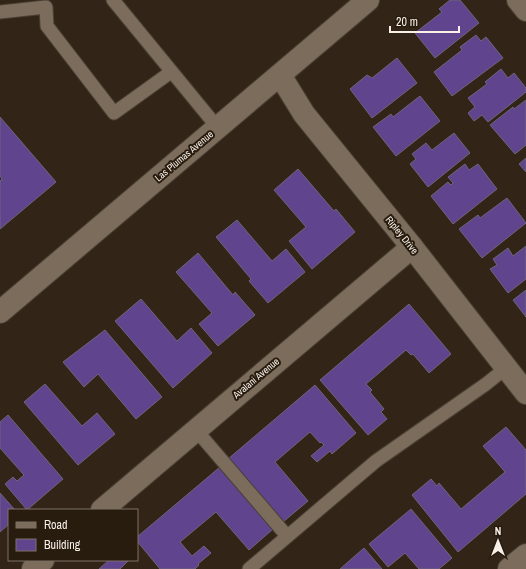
<svg xmlns="http://www.w3.org/2000/svg" width="526" height="569" font-family="'Archivo Narrow',sans-serif">
<rect width="100%" height="100%" fill="#322518"/>
<g fill="#60448d" stroke="#6c6679">
<path d="M450,0h10l19,23 -44,35 -20,-25 27,-21 -3,-3z"/>
<path d="M476,35l5,6 5,-4 17,21 -51,38 -18,-24 28,-22 -2,-3z"/>
<path d="M397,58l20,25 -45,35 -22,-29 17,-14 5,3z"/>
<path d="M501,69l7,9 6,-5 12,15v4l-38,30 -6,-7 -8,6 -6,-8 7,-6 -7,-9 19,-14 -2,-2z"/>
<path d="M420,96l20,25 -44,35 -23,-29 18,-13 2,3z"/>
<path d="M526,100v45l-11,9 -25,-29 23,-18 1,2z"/>
<path d="M0,117l56,65 -56,47v-48l2,-2 -2,-3z"/>
<path d="M454,133l16,20 -42,34 -18,-23 6,-5 -4,-5 14,-11 6,7z"/>
<path d="M526,158v14l-7,-8z"/>
<path d="M465,164l4,6 9,-6 19,25 -44,35 -22,-28 17,-14 3,3 2,-2 -5,-6z"/>
<path d="M298,169l36,42 2,-2 19,23 -43,37 -23,-28 17,-14 -32,-37z"/>
<path d="M507,198l19,25 -44,35 -23,-29 19,-14 2,3z"/>
<path d="M237,220l35,41 14,-12 19,23 -37,31 -19,-22 2,-2 -35,-42z"/>
<path d="M526,246v33l-18,14 -18,-24 7,-4 -4,-6 15,-11 5,8z"/>
<path d="M198,253l35,42 2,-3 20,23 -37,31 -19,-22 13,-11 -36,-41z"/>
<path d="M526,290v27l-13,-17z"/>
<path d="M141,299l36,42 14,-13 21,25 -39,35 -58,-67z"/>
<path d="M409,304l42,50 -22,19 -16,-19 -2,1 -5,-5 -40,34 6,6 -2,2 14,17 -3,3 6,7 -19,16 -48,-55z"/>
<path d="M105,330l57,67 -26,22 -38,-45 -14,13 -21,-25z"/>
<path d="M45,384l37,42 15,-13 18,21 -37,31 -54,-63z"/>
<path d="M315,385l41,48 -24,21 -2,-3 -13,11 -6,-6 13,-11 -3,-3 -1,1 -10,-11 -35,30 33,39 -25,21 -55,-63z"/>
<path d="M8,415l55,64 -36,31 -22,-26 8,-7 4,4 7,-6 -24,-27v-26z"/>
<path d="M506,427l20,23v44l-68,58 -46,-57 19,-16 6,7 2,-3 22,26 44,-37 -22,-26z"/>
<path d="M220,467l53,62 -24,21 -33,-38 -36,30 12,14 12,-10 7,7 -13,11 1,1 -4,4h-35l-23,-28v-4z"/>
<path d="M0,493l15,17h-6v14l-9,8z"/>
<path d="M411,509l41,49 -13,11h-20l-14,-16 -17,14 -19,-23z"/>
<path d="M364,548l18,21h-42z"/>
<path d="M109,560h20l-9,9h-21z"/>
</g>
<g fill="none" stroke-linecap="round" stroke-linejoin="round">
<g stroke="#4b4035" stroke-width="15">
<g id="service">
<path d="M113,0l105,128"/>
<path d="M0,12l46,-5 1,19 67,87 57,-41"/>
<path d="M196,430l91,106"/>
<path d="M249,569l127,-108 110,-77 20,-16"/>
</g>
</g>
<g stroke="#4b4035" stroke-width="24">
<g id="minor">
<path d="M518,0l8,10"/>
<path d="M280,75l24,39 108,133 114,146"/>
<path d="M102,510l310,-263"/>
<path d="M33,569l10,-9"/>
<path d="M509,569l17,-14"/>
</g>
</g>
<g stroke="#4b4035" stroke-width="24">
<path id="tertiary" d="M0,312l368,-312"/>
</g>
<use href="#service" stroke="#7b6c5c" stroke-width="13"/>
<use href="#minor" stroke="#7b6c5c" stroke-width="22"/>
<use href="#tertiary" stroke="#7b6c5c" stroke-width="22"/>
</g>
<g text-anchor="middle" dominant-baseline="central" stroke-width="4" stroke-linejoin="round" paint-order="stroke">
<g font-size="10" fill="#f9f1e8" stroke="#281c0f">
<text transform="translate(184 156) rotate(-40)">Las Plumas Avenue</text>
<text transform="translate(402 235) rotate(51)">Ripley Drive</text>
<text transform="translate(256 378) rotate(-40)">Avalani Avenue</text>
</g>
</g>
<rect x="8" y="509" width="130" height="52" fill="#281c0f" stroke="#7c7166"/>
<rect x="16" y="522" width="20" height="6" fill="#7b6c5c" stroke="#7c7166"/>
<text x="44" y="529" font-size="12" fill="#f9f1e8">Road</text>
<rect x="16" y="539" width="20" height="12" fill="#60448d" stroke="#7c7166"/>
<text x="44" y="549" font-size="12" fill="#f9f1e8">Building</text>
<g transform="translate(498 541)" stroke="#281c0f" stroke-width="3" paint-order="stroke">
<path d="M0-3L7 15L0 10L-7 15Z" fill="#f9f1e8"/>
<text y="-6" font-size="11" font-weight="bold" text-anchor="middle" fill="#f9f1e8">N</text>
</g>
<path d="M390 26v6h69v-6" fill="none" stroke="#f9f1e8" stroke-width="2"/>
<text x="396" y="26" font-size="12" fill="#f9f1e8" stroke="#281c0f" stroke-width="3" paint-order="stroke">20 m</text>
</svg>
